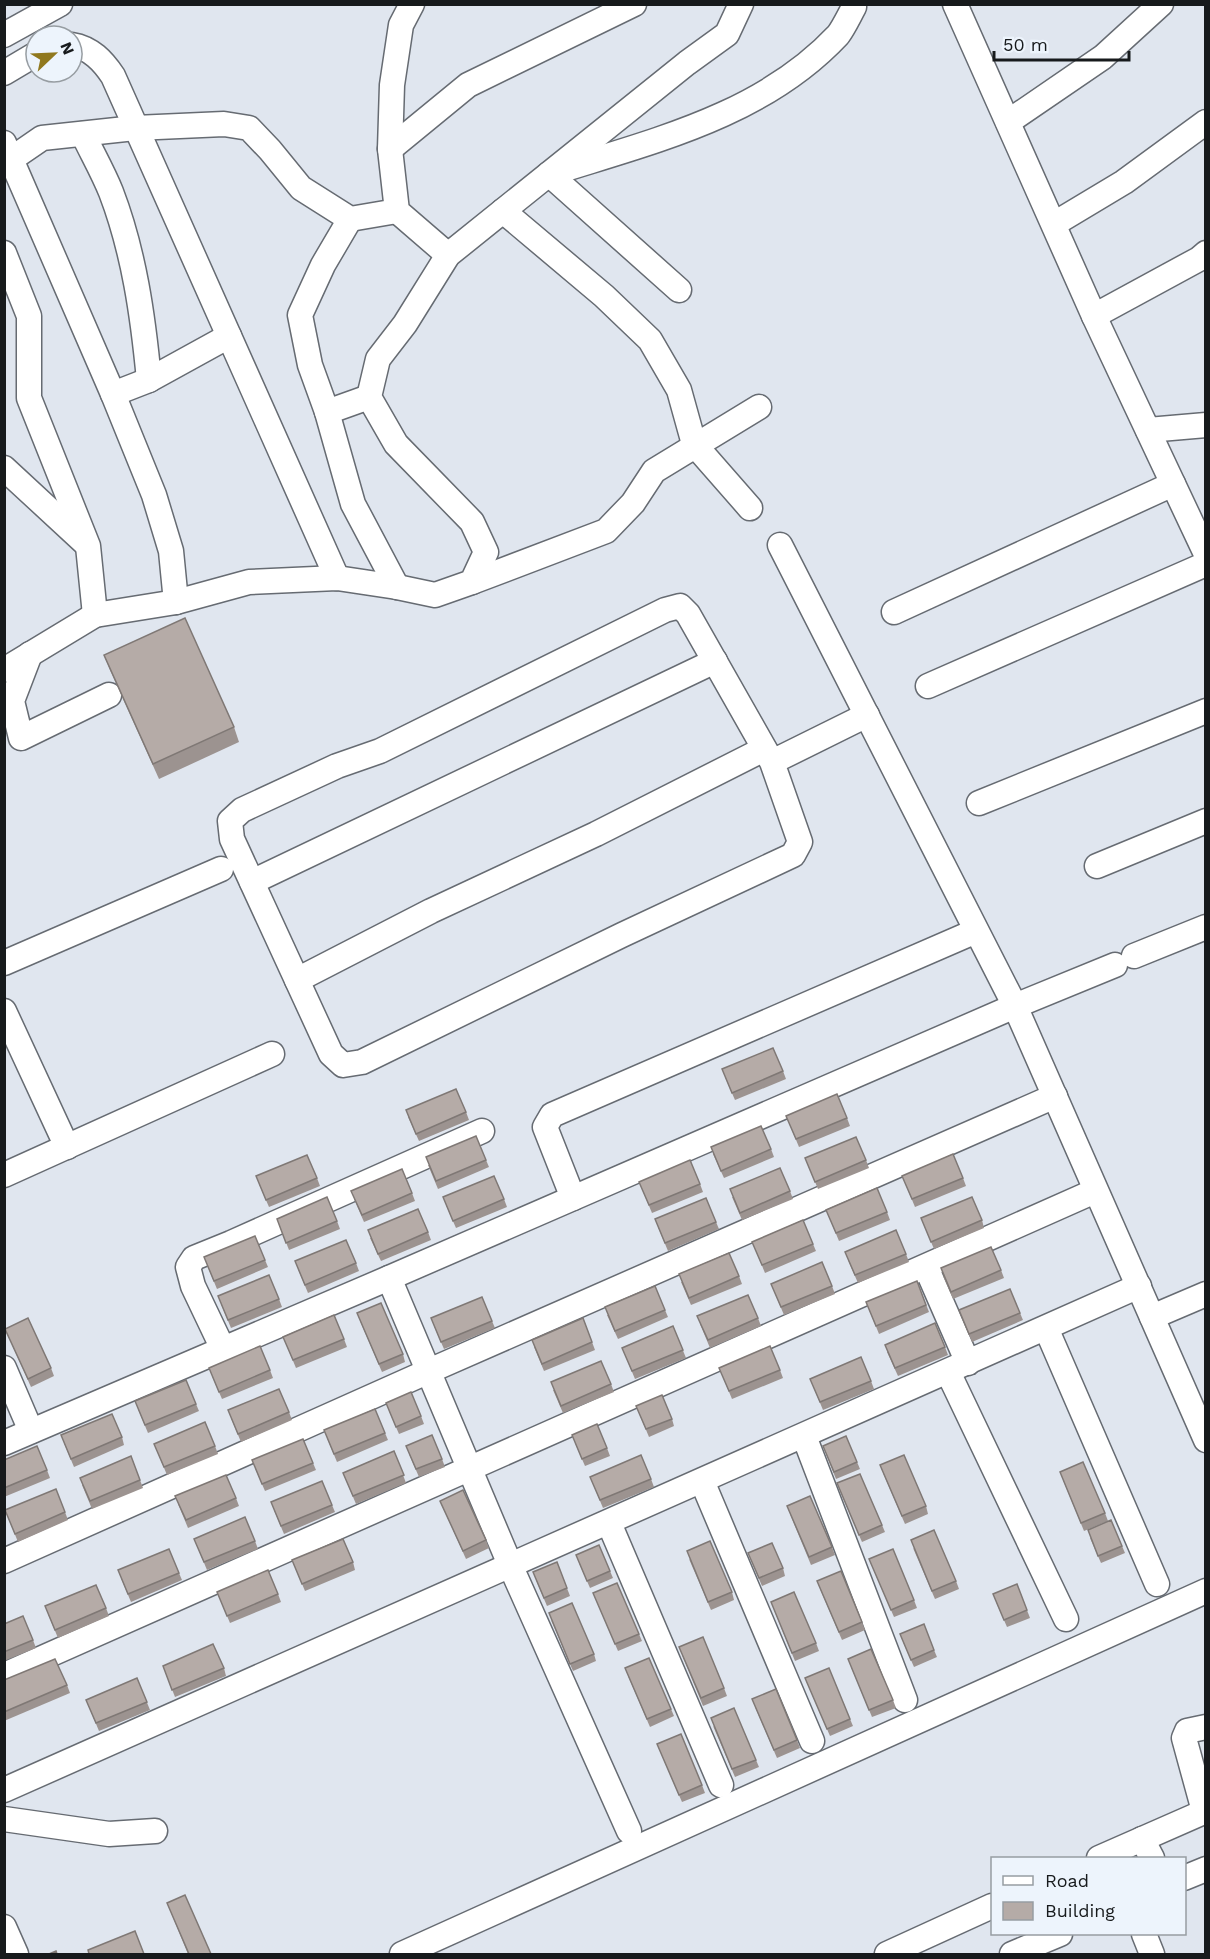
<svg xmlns="http://www.w3.org/2000/svg" width="1210" height="1959" font-family="'Work Sans',sans-serif">
<rect width="100%" height="100%" fill="#e0e6ef"/>
<g fill="none" stroke-linecap="round" stroke-linejoin="round">
<g stroke="#666b72" stroke-width="27">
<g id="minor">
<path d="M412,4l-11,21 -9,60 -2,64 7,62 51,44"/>
<path d="M955,4l139,312 112,238"/>
<path d="M4,35l56,-31"/>
<path d="M72,45c19,3 31,16 41,31l224,502"/>
<path d="M4,73l32,-19"/>
<path d="M1008,122l95,-65 58,-53"/>
<path d="M83,134c9,19 20,38 28,58 23,60 32,124 38,188"/>
<path d="M4,143l109,251 41,101 17,56 5,51"/>
<path d="M390,149l78,-64 166,-81"/>
<path d="M4,164l38,-26 93,-10 89,-4 25,4 21,22 31,38 49,31 47,-8"/>
<path d="M562,170c99,-31 203,-57 276,-135 6,-8 11,-19 16,-28l-1,-3"/>
<path d="M549,174l130,116"/>
<path d="M503,211l101,85 46,44 29,50 15,54 56,64"/>
<path d="M350,219l-27,46 -23,50 10,50 17,47 26,92 44,83"/>
<path d="M1054,224l70,-42 82,-60"/>
<path d="M4,253l25,63v82l59,148 7,69"/>
<path d="M1094,316l105,-57 7,-6"/>
<path d="M113,394l36,-14 80,-44"/>
<path d="M327,412l42,-15"/>
<path d="M1148,430l58,-5"/>
<path d="M4,468l80,74"/>
<path d="M780,545l235,461 191,434"/>
<path d="M472,582l134,-51 27,-28 21,-32 105,-64"/>
<path d="M894,612l279,-128"/>
<path d="M30,654l-18,47 9,37 88,-43"/>
<path d="M4,670l91,-55 81,-13 73,-20 88,-4 60,9 38,8 37,-13 14,-30 -14,-30 -76,-78 -27,-47 9,-38 27,-35 43,-69 239,-192 40,-29 14,-30"/>
<path d="M928,686l278,-122"/>
<path d="M772,762l28,80 -7,13 -171,80 -260,127 -19,3 -12,-11 -99,-215 -2,-18 12,-11 95,-44 43,-15 285,-141 15,-4 8,8 84,148 95,-47"/>
<path d="M979,803l227,-92"/>
<path d="M1097,866l109,-45"/>
<path d="M252,882l463,-221"/>
<path d="M1134,956l72,-29"/>
<path d="M4,963l217,-94"/>
<path d="M297,980l134,-69 165,-77 168,-85"/>
<path d="M4,1011l63,136"/>
<path d="M4,1175l268,-121"/>
<path d="M573,1198l-28,-71 7,-12 424,-184"/>
<path d="M926,1267l42,96"/>
<path d="M389,1278l122,289 118,264"/>
<path d="M1152,1317l54,-23"/>
<path d="M1046,1328l111,256"/>
<path d="M223,1349l-30,-63 -5,-19 6,-9 37,-15 251,-112"/>
<path d="M4,1368l27,63"/>
<path d="M948,1372l118,247"/>
<path d="M804,1436l101,264"/>
<path d="M4,1443l385,-165 626,-272 100,-41"/>
<path d="M702,1481l110,260"/>
<path d="M609,1523l112,262"/>
<path d="M4,1561l425,-190 626,-275"/>
<path d="M4,1675l1091,-484"/>
<path d="M4,1790l1135,-504"/>
<path d="M1204,1811l-20,-73 3,-7 19,-4"/>
<path d="M4,1819l105,15 46,-3"/>
<path d="M1142,1839l10,19"/>
<path d="M1099,1858l107,-47"/>
<path d="M1184,1878l22,-9"/>
<path d="M4,1927l12,27"/>
<path d="M1144,1934l8,20"/>
<path d="M402,1954l804,-363"/>
<path d="M887,1954l105,-48"/>
<path d="M1012,1954l48,-20"/>
</g>
</g>
<use href="#minor" stroke="#fff" stroke-width="24"/>
</g>
<g fill="#9c9390">
<path d="M104,655l130,72 5,15 -80,37 -49,-109z"/>
<path d="M783,1071l3,8 -51,21 -10,-23z"/>
<path d="M466,1112l3,8 -50,21 -11,-24z"/>
<path d="M847,1118l3,8 -51,21 -10,-24z"/>
<path d="M771,1149l3,8 -50,21 -11,-24z"/>
<path d="M486,1160l3,7 -51,22 -10,-24z"/>
<path d="M866,1160l3,8 -51,21 -10,-24z"/>
<path d="M317,1178l3,8 -51,21 -10,-23z"/>
<path d="M963,1178l3,8 -51,21 -10,-24z"/>
<path d="M700,1184l3,8 -51,21 -10,-24z"/>
<path d="M790,1191l3,8 -51,21 -10,-23z"/>
<path d="M412,1193l3,8 -51,21 -10,-23z"/>
<path d="M504,1199l3,8 -51,21 -10,-23z"/>
<path d="M887,1212l3,8 -51,21 -10,-24z"/>
<path d="M277,1219l60,2 3,8 -51,21z"/>
<path d="M982,1220l2,8 -50,21 -10,-24z"/>
<path d="M716,1222l3,7 -51,22 -10,-24z"/>
<path d="M428,1232l3,8 -50,21 -11,-23z"/>
<path d="M813,1244l3,7 -51,22 -10,-24z"/>
<path d="M906,1254l3,8 -51,21 -10,-23z"/>
<path d="M265,1260l3,7 -51,22 -10,-24z"/>
<path d="M356,1263l3,8 -51,22 -10,-24z"/>
<path d="M1001,1270l3,8 -51,21 -10,-23z"/>
<path d="M739,1276l3,8 -51,21 -10,-23z"/>
<path d="M917,1281l12,31 -50,22 -13,-32z"/>
<path d="M832,1286l3,8 -51,21 -10,-24z"/>
<path d="M279,1299l3,8 -51,21 -10,-24z"/>
<path d="M665,1310l3,7 -50,22 -11,-24z"/>
<path d="M1020,1313l3,7 -51,22 -10,-24z"/>
<path d="M583,1318l12,32 -51,21 -10,-24z"/>
<path d="M758,1318l3,8 -51,22 -10,-24z"/>
<path d="M360,1321l43,33 2,8 -23,10z"/>
<path d="M492,1321l3,7 -51,21 -10,-23z"/>
<path d="M673,1326l13,32 -51,21 -10,-24z"/>
<path d="M5,1329l46,39 3,8 -23,11z"/>
<path d="M344,1339l3,8 -51,21 -10,-24z"/>
<path d="M945,1347l3,8 -50,21 -11,-24z"/>
<path d="M270,1370l3,8 -51,21 -10,-23z"/>
<path d="M780,1370l3,8 -51,21 -10,-24z"/>
<path d="M871,1381l3,8 -51,21 -10,-24z"/>
<path d="M611,1384l3,8 -51,21 -10,-23z"/>
<path d="M196,1404l3,7 -51,22 -10,-24z"/>
<path d="M389,1411l32,5 3,8 -25,10z"/>
<path d="M289,1412l3,8 -51,22 -10,-24z"/>
<path d="M639,1413l33,6 2,7 -25,11z"/>
<path d="M385,1433l3,7 -51,22 -10,-24z"/>
<path d="M846,1436l14,33 -24,10 -10,-25z"/>
<path d="M122,1437l2,8 -50,22 -10,-24z"/>
<path d="M575,1443l32,5 3,8 -25,10z"/>
<path d="M215,1446l3,8 -51,21 -10,-24z"/>
<path d="M394,1451l12,32 -50,21 -13,-31z"/>
<path d="M409,1454l33,5 3,8 -26,10z"/>
<path d="M131,1456l12,32 -51,21 -10,-24z"/>
<path d="M4,1460l43,10 3,8 -46,19z"/>
<path d="M313,1463l3,7 -51,21 -10,-23z"/>
<path d="M883,1473l43,33 2,8 -23,10z"/>
<path d="M651,1479l3,8 -51,21 -10,-24z"/>
<path d="M1063,1480l42,33 3,8 -24,10z"/>
<path d="M840,1491l42,34 3,7 -23,10z"/>
<path d="M236,1498l3,8 -51,22 -10,-24z"/>
<path d="M440,1501l46,39 3,8 -23,11z"/>
<path d="M332,1505l3,7 -51,22 -10,-24z"/>
<path d="M5,1510l60,2 3,8 -50,22z"/>
<path d="M790,1514l42,33 3,8 -24,10z"/>
<path d="M1090,1538l32,8 3,7 -24,10z"/>
<path d="M255,1541l3,8 -51,21 -10,-24z"/>
<path d="M913,1548l43,33 3,8 -24,10z"/>
<path d="M689,1559l43,33 2,8 -23,10z"/>
<path d="M751,1560l32,8 2,8 -23,10z"/>
<path d="M353,1562l2,8 -50,21 -10,-24z"/>
<path d="M557,1562l13,34 -23,10 -11,-26z"/>
<path d="M579,1563l31,8 3,7 -23,10z"/>
<path d="M872,1566l42,34 3,8 -23,9z"/>
<path d="M179,1573l3,7 -51,22 -10,-24z"/>
<path d="M1017,1584l13,34 -23,9 -11,-25z"/>
<path d="M820,1589l42,33 3,8 -23,10z"/>
<path d="M217,1592l61,2 3,8 -51,21z"/>
<path d="M596,1600l43,34 3,7 -24,10z"/>
<path d="M106,1608l3,8 -51,22 -10,-24z"/>
<path d="M774,1610l42,33 3,8 -24,10z"/>
<path d="M551,1620l43,34 2,7 -23,10z"/>
<path d="M4,1624l29,16 3,8 -32,13z"/>
<path d="M903,1642l31,8 3,7 -23,10z"/>
<path d="M682,1655l42,33 3,8 -24,10z"/>
<path d="M163,1666l61,2 2,8 -51,21z"/>
<path d="M851,1667l42,33 3,8 -24,9z"/>
<path d="M628,1676l43,33 3,7 -24,11z"/>
<path d="M137,1678l13,32 -51,21 -10,-24z"/>
<path d="M4,1680l63,5 3,8 -66,28z"/>
<path d="M808,1685l42,34 3,7 -23,10z"/>
<path d="M755,1707l42,33 3,8 -23,10z"/>
<path d="M713,1726l43,34 3,7 -24,10z"/>
<path d="M660,1751l42,34 3,8 -23,9z"/>
<path d="M167,1903l44,51h-23z"/>
</g>
<g fill="#b5aba7" stroke="#7f7875" stroke-width="1.5">
<path d="M185,618l49,109 -81,37 -49,-109z"/>
<path d="M773,1048l10,23 -51,22 -10,-24z"/>
<path d="M456,1089l10,23 -50,22 -10,-24z"/>
<path d="M837,1094l10,24 -51,21 -10,-23z"/>
<path d="M761,1126l10,23 -50,22 -10,-24z"/>
<path d="M476,1136l10,24 -50,21 -10,-24z"/>
<path d="M856,1137l10,23 -51,22 -10,-24z"/>
<path d="M953,1154l10,24 -51,21 -10,-23z"/>
<path d="M307,1155l10,23 -51,22 -10,-24z"/>
<path d="M690,1160l10,24 -51,21 -10,-23z"/>
<path d="M780,1168l10,23 -50,22 -10,-24z"/>
<path d="M402,1169l10,24 -50,22 -11,-24z"/>
<path d="M494,1176l10,23 -51,22 -10,-24z"/>
<path d="M877,1188l10,24 -51,21 -10,-23z"/>
<path d="M327,1197l10,24 -51,22 -9,-24z"/>
<path d="M972,1197l10,23 -51,22 -10,-24z"/>
<path d="M706,1198l10,24 -51,21 -10,-24z"/>
<path d="M418,1209l10,23 -50,22 -10,-24z"/>
<path d="M803,1220l10,24 -51,21 -10,-23z"/>
<path d="M896,1230l10,24 -51,21 -10,-23z"/>
<path d="M255,1236l10,24 -51,21 -10,-24z"/>
<path d="M346,1240l10,23 -51,22 -10,-24z"/>
<path d="M991,1247l10,23 -50,22 -10,-24z"/>
<path d="M729,1253l10,23 -50,22 -10,-24z"/>
<path d="M822,1262l10,24 -51,21 -10,-23z"/>
<path d="M269,1275l10,24 -51,21 -10,-24z"/>
<path d="M917,1281l9,24 -50,21 -10,-24z"/>
<path d="M655,1286l10,24 -50,21 -10,-24z"/>
<path d="M1010,1289l10,24 -51,21 -10,-24z"/>
<path d="M748,1295l10,23 -50,22 -11,-24z"/>
<path d="M482,1297l10,24 -51,21 -10,-24z"/>
<path d="M381,1303l22,51 -24,10 -22,-51z"/>
<path d="M334,1315l10,24 -51,21 -10,-23z"/>
<path d="M28,1318l23,50 -23,11 -23,-50z"/>
<path d="M583,1318l9,24 -50,22 -10,-24z"/>
<path d="M935,1323l10,24 -50,21 -10,-23z"/>
<path d="M673,1326l10,24 -51,21 -10,-23z"/>
<path d="M260,1346l10,24 -51,22 -10,-24z"/>
<path d="M770,1346l10,24 -51,21 -10,-23z"/>
<path d="M861,1357l10,24 -51,21 -10,-23z"/>
<path d="M601,1361l10,23 -50,22 -10,-24z"/>
<path d="M186,1380l10,24 -51,21 -10,-24z"/>
<path d="M279,1389l10,23 -51,22 -10,-24z"/>
<path d="M411,1392l10,24 -25,11 -10,-24z"/>
<path d="M662,1395l10,24 -26,10 -10,-23z"/>
<path d="M375,1409l10,24 -51,21 -10,-24z"/>
<path d="M112,1414l10,23 -51,22 -10,-24z"/>
<path d="M205,1422l10,24 -51,21 -10,-23z"/>
<path d="M597,1424l10,24 -25,11 -10,-24z"/>
<path d="M432,1435l10,24 -26,10 -10,-23z"/>
<path d="M846,1436l11,26 -23,10 -11,-26z"/>
<path d="M303,1439l10,24 -51,21 -10,-24z"/>
<path d="M37,1446l10,24 -43,18v-28z"/>
<path d="M394,1451l10,24 -51,21 -10,-23z"/>
<path d="M641,1455l10,24 -51,21 -10,-23z"/>
<path d="M904,1455l22,51 -24,10 -22,-51z"/>
<path d="M131,1456l9,24 -50,21 -10,-23z"/>
<path d="M1083,1462l22,51 -24,10 -21,-51z"/>
<path d="M860,1474l22,51 -23,10 -22,-52z"/>
<path d="M226,1475l10,23 -50,22 -11,-24z"/>
<path d="M322,1481l10,24 -51,21 -10,-24z"/>
<path d="M56,1489l9,23 -50,22 -10,-24z"/>
<path d="M463,1490l23,50 -23,11 -23,-50z"/>
<path d="M810,1496l22,51 -23,10 -22,-51z"/>
<path d="M245,1517l10,24 -51,21 -10,-23z"/>
<path d="M1111,1520l11,26 -24,10 -10,-26z"/>
<path d="M934,1530l22,51 -24,10 -21,-51z"/>
<path d="M343,1539l10,23 -51,22 -10,-24z"/>
<path d="M710,1541l22,51 -24,10 -21,-51z"/>
<path d="M772,1543l11,25 -24,10 -11,-25z"/>
<path d="M599,1545l11,26 -23,10 -11,-26z"/>
<path d="M169,1549l10,24 -51,21 -10,-24z"/>
<path d="M893,1549l21,51 -23,10 -22,-51z"/>
<path d="M557,1562l10,26 -23,10 -11,-26z"/>
<path d="M268,1570l10,24 -51,22 -10,-24z"/>
<path d="M841,1571l21,51 -23,10 -22,-51z"/>
<path d="M617,1583l22,51 -24,10 -22,-51z"/>
<path d="M1017,1584l10,26 -23,10 -11,-26z"/>
<path d="M96,1585l10,23 -51,22 -10,-24z"/>
<path d="M794,1592l22,51 -24,10 -21,-51z"/>
<path d="M572,1603l22,51 -24,10 -21,-51z"/>
<path d="M23,1616l10,24 -29,12v-28z"/>
<path d="M924,1624l10,26 -23,10 -11,-26z"/>
<path d="M703,1637l21,51 -23,10 -22,-51z"/>
<path d="M213,1644l11,24 -52,22 -9,-24z"/>
<path d="M871,1649l22,51 -24,10 -21,-51z"/>
<path d="M649,1658l22,51 -24,10 -22,-51z"/>
<path d="M55,1659l12,26 -63,27v-32z"/>
<path d="M829,1668l21,51 -23,10 -22,-51z"/>
<path d="M137,1678l10,24 -51,21 -10,-23z"/>
<path d="M776,1689l21,51 -23,10 -22,-51z"/>
<path d="M734,1708l22,52 -24,9 -21,-51z"/>
<path d="M681,1734l21,51 -23,10 -22,-51z"/>
<path d="M185,1895l26,59h-22l-22,-51z"/>
<path d="M135,1931l9,23h-55l-1,-4z"/>
<path d="M56,1951l1,3h-8z"/>
</g>
<rect width="1210" height="1959" fill="none" stroke="#171a1c" stroke-width="12"/>
<rect x="991" y="1857" width="195" height="78" fill="#edf4fc" stroke="#979da2" stroke-width="1.5"/>
<rect x="1003" y="1876" width="30" height="9" fill="#ffffff" stroke="#979da2" stroke-width="1.5"/>
<text x="1045" y="1887" font-size="18" fill="#171a1c">Road</text>
<rect x="1003" y="1902" width="30" height="18" fill="#b5aba7" stroke="#979da2" stroke-width="1.5"/>
<text x="1045" y="1917" font-size="18" fill="#171a1c">Building</text>
<g transform="translate(54 54) rotate(67)"><circle r="28" fill="#edf4fc" stroke="#979da2" stroke-width="1.5"/>
<path d="M0-4.5L10 22L0 15L-10 22Z" fill="#90781e"/>
<text y="-9" font-size="16" font-weight="bold" text-anchor="middle" fill="#171a1c">N</text>
</g>
<path d="M994 51v9h135v-9" fill="none" stroke="#171a1c" stroke-width="3"/>
<text x="1003" y="51" font-size="18" fill="#171a1c" stroke="#edf4fc" stroke-width="4.5" paint-order="stroke">50 m</text>
</svg>
